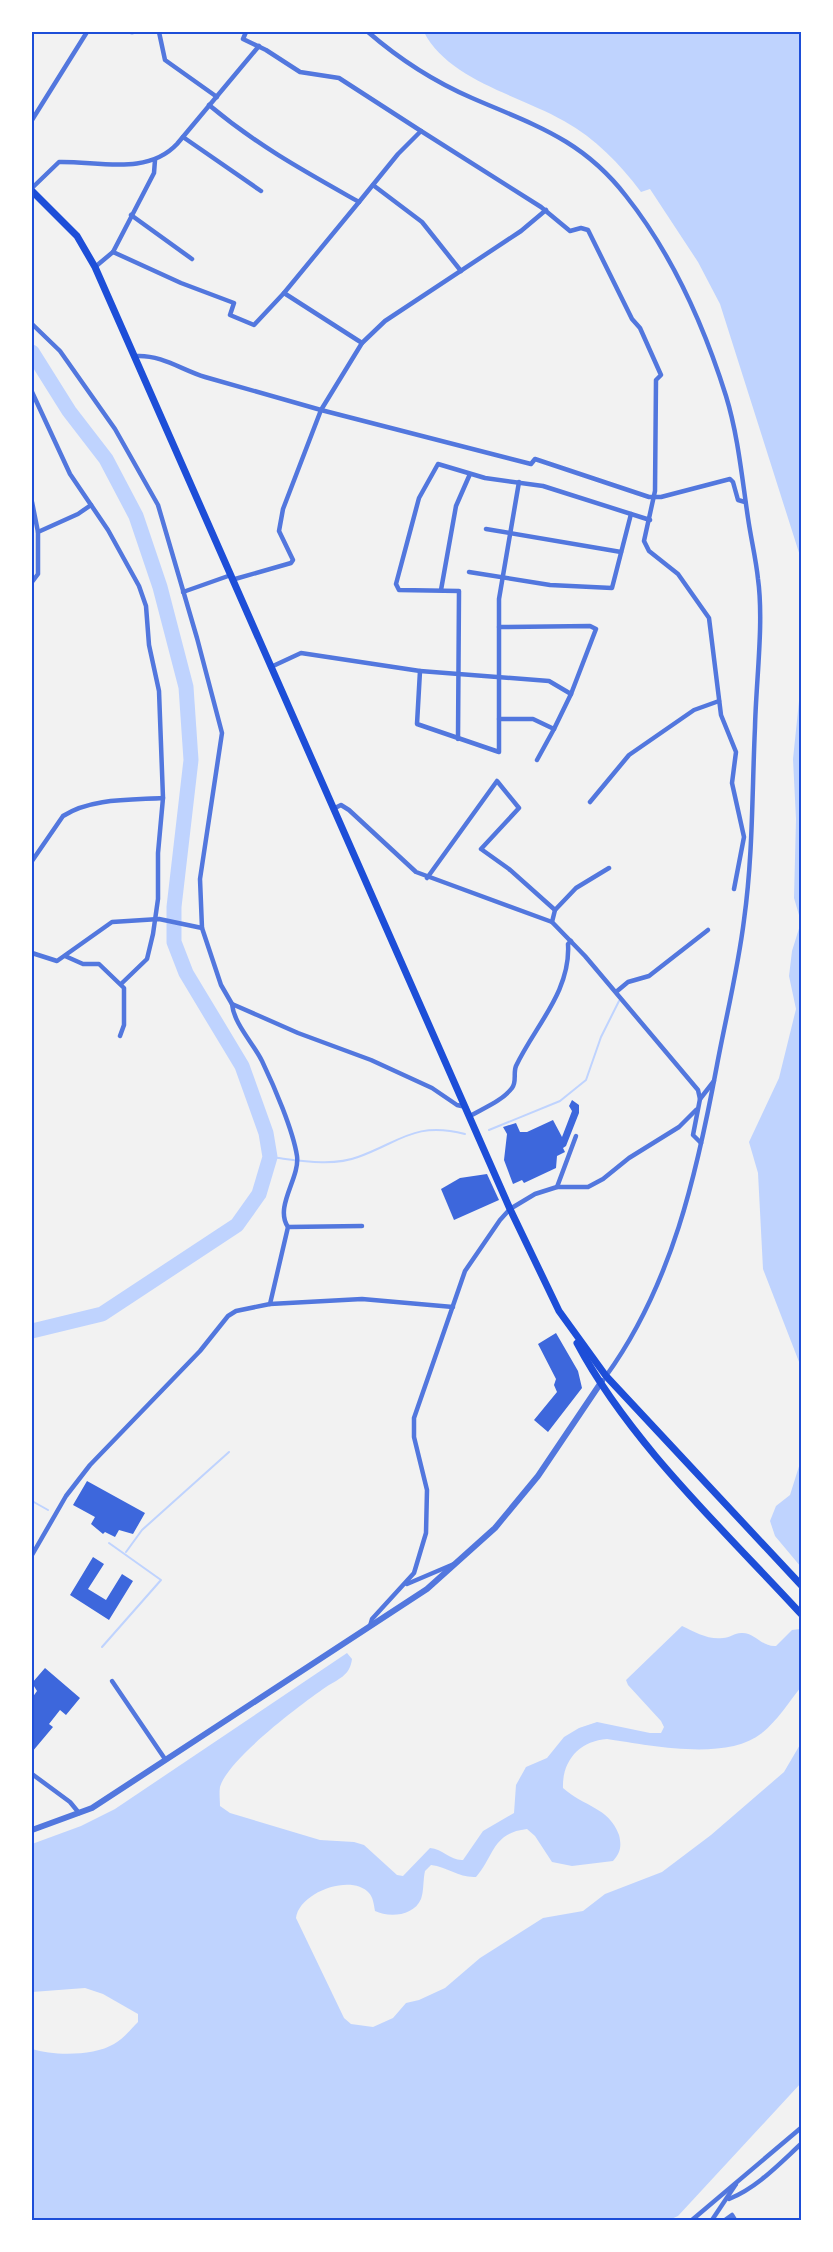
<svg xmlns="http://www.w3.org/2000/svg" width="833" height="2252" font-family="'Fira Sans',sans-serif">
<rect width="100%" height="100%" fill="#f2f2f2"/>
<g fill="#bfd3fe">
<path d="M424,32h377v527l-81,-255 -22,-42 -48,-73 -9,3c-22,-29 -45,-53 -77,-71 -43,-25 -116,-41 -140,-89z"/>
<path d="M799,701h2v666l-38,-98 -5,-96 -9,-31 30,-64 17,-69 -7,-33 3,-25 9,-29 -7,-24 2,-79 -3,-60z"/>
<path d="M801,1460v107l-26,-31 -5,-15 6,-15 14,-11z"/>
<path d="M682,1626c13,6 26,14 41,12 6,0 12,-5 18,-5 14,-1 20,14 35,13l16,-16 8,-1 1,58c-12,15 -24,34 -39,46 -36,29 -113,12 -155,6 -27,2 -45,21 -44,49 21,19 46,19 56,47 3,12 1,18 -6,26l-41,5 -20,-4 -17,-26 -8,-7c-35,4 -32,26 -51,48 -17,1 -28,-10 -45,-12l-6,6c-2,8 -1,20 -4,28 -7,17 -32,19 -46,12 -1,-6 -2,-14 -6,-18 -17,-20 -70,-1 -73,25l48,100 7,6 22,3 20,-9 13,-15 13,-3 26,-12 35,-30 63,-40 40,-7 22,-17 57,-22 49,-37 73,-63 17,-29v340l-123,133 -9,4h-637v-171c22,7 62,7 82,-5 9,-5 17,-15 24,-22v-8l-35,-20 -18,-6 -53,4v-148l49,-18 34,-17 232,-156 5,6c-2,17 -14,20 -26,28 -25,17 -99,73 -106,100 -1,6 0,13 0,19l10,7 90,27 34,2 10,3 33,30 6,1 27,-28c13,1 21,13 33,12l20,-29 31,-18 2,-28 10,-18 21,-9 17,-21 15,-9 18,-6 53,11h11l3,-6 -3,-6 -33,-36 -2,-5z"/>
</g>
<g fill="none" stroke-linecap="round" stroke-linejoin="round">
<g stroke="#bfd3fe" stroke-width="2">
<path d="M489,1130l71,-29 26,-21 15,-43 18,-36"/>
<path d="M270,1157c27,3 62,10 88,0 42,-15 57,-36 107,-23"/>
<path d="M32,1501l16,9"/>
<path d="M126,1552l16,-22 87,-78"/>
<path d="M102,1647l59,-67 -52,-37"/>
</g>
<path stroke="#bfd3fe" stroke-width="15" d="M32,352l37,59 37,48 30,57 24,71 26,100 5,73 -17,147v35l12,31 56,93 24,67 4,24 -11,37 -22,31 -135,89 -70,17"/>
</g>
<g fill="#3d67dc">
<path d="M572,1100l7,5v8l-13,33 -3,2 2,4 -8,4 -1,12 -32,15 -2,-3 -9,4 -9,-24 3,-26 -4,-7 13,-4 4,9h7l26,-12 9,17 10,-26 -3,-5z"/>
<path d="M487,1174l12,26 -45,20 -13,-31 19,-11z"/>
<path d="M556,1333l22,38 4,17 -34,44 -14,-12 23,-28 -3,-7 2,-6 -18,-35z"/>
<path d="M87,1481l58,32 -12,21 -14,-4 -4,7 -10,-5 -2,2 -12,-10 4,-7 -22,-12z"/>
<path d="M93,1557l11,7 -16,25 18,11 16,-26 11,7 -24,39 -39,-25z"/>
<path d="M45,1668l35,30 -14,17 -6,-5 -11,14 4,3 -21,25v-54l5,-7 -5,-8z"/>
</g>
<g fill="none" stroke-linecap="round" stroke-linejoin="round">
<g stroke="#5277de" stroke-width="4.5">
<path d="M131,32h2"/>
<path d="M159,32l6,28 52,37"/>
<path d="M246,32l-3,7 23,11 34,22 39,6 82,53"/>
<path d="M368,32c30,26 67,50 104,66 62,27 110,41 154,98 46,58 78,130 100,200 12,39 16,82 22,122 3,21 8,41 10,61 6,43 -2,103 -3,148 -3,64 -2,129 -11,193 -6,49 -18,97 -27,145 -20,108 -45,220 -111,311"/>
<path d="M209,105c49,41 95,66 150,97l39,-48 23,-23 120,76 29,24 11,-3 7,2 44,89 8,9 21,47 -5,5 -1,111 -11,50 5,10 29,23 31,44 12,97 15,37 -4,31 12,54 -10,52"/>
<path d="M32,120l55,-88"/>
<path d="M183,137l78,54"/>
<path d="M373,185l49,37 39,49"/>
<path d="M32,188l27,-26c39,-1 88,14 118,-18l82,-98"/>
<path d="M131,215l61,44"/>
<path d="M113,252l68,31 53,20 -4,12 24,10 30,-32 78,50 -41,67 -38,99 -4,22 14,29 -2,3 -56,16"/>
<path d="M95,267l18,-15 41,-79 1,-13"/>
<path d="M284,293l75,-91"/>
<path d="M32,324l28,27 55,78 43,76 39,133 25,95 -22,146 2,49"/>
<path d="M362,343l23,-22 136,-90 25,-21"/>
<path d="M137,356c25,-1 45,14 68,21l116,33 210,54 4,-5 114,38h12l69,-18 3,3 5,18 7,2"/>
<path d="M32,392l38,82 38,56 31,56 7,20 3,39 10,46 4,107"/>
<path d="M32,502l6,30"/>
<path d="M486,529l135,23"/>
<path d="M469,572l81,13 62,3 19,-74"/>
<path d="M32,582l6,-8v-42l40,-18 13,-9"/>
<path d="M441,590l15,-84 14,-32"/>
<path d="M183,592l48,-17"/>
<path d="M499,627l91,-1 6,3 -25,65 -17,35"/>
<path d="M273,666l28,-13 119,18 -3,53 82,28v-153l20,-117"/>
<path d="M420,671l129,10 22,13"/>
<path d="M499,719h34l21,10 -17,31"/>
<path d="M458,739l1,-148 -60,-1 -3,-6 23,-86 19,-34 47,14 58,8 107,34"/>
<path d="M590,802l39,-47 65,-45 25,-9"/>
<path d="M335,808l6,-3 8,5 67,62 136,50"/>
<path d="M32,861l31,-45c28,-18 68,-16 100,-18l-5,55v46l-5,35 -6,25 -26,25"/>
<path d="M427,878l70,-97 22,27 -38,41 28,20 46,41 21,-22 33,-20"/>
<path d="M555,910l-3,12 33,34 113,134 2,9 -7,36 8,8"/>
<path d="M32,953l25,8 55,-39 47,-3 43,9 19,57 11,19 66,29 73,27 61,28 25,17 9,2"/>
<path d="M65,956l18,8h16l25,24v37l-4,11"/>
<path d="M616,992l12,-10 21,-6 59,-46"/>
<path d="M232,1004c2,20 21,39 30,57 12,25 31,69 35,95 3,22 -23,51 -9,71"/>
<path d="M700,1099l14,-18"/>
<path d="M470,1116c14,-8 32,-15 42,-28 5,-6 1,-15 4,-22 19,-40 55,-75 52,-122l3,-3"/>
<path d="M557,1187l19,-51"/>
<path d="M270,1304l18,-77 74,-1"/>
<path d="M32,1555l34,-59 24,-31 110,-114 28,-35 8,-5 34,-7 92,-5 91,8"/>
<path d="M407,1584l47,-20"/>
<path d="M370,1626l2,-7 42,-46 12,-40 1,-43 -13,-53v-19l51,-147 35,-51 10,-11 25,-15 22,-7h31l15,-8 26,-21 50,-31 17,-17"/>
<path d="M112,1681l53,78"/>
<path d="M32,1774l38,28 9,11"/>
<path d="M729,2199c29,-12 50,-35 73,-56"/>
<path d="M692,2220l110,-93"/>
<path d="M712,2220l24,-36"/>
<path d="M725,2220l7,-5 3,5"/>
</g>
<path stroke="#5277de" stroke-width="6" d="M32,1830l60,-22 335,-219 68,-61 43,-52 64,-95"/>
<g stroke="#1d4ed8" stroke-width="7">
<path d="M32,191l45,45 18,31 415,942 49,102 47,65 196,210"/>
<path d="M577,1343c53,100 148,188 225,272"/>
</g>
</g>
<rect width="833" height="2252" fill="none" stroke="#ffffff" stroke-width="66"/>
<rect x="33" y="33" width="767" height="2186" fill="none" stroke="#1d4ed8" stroke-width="2"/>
</svg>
